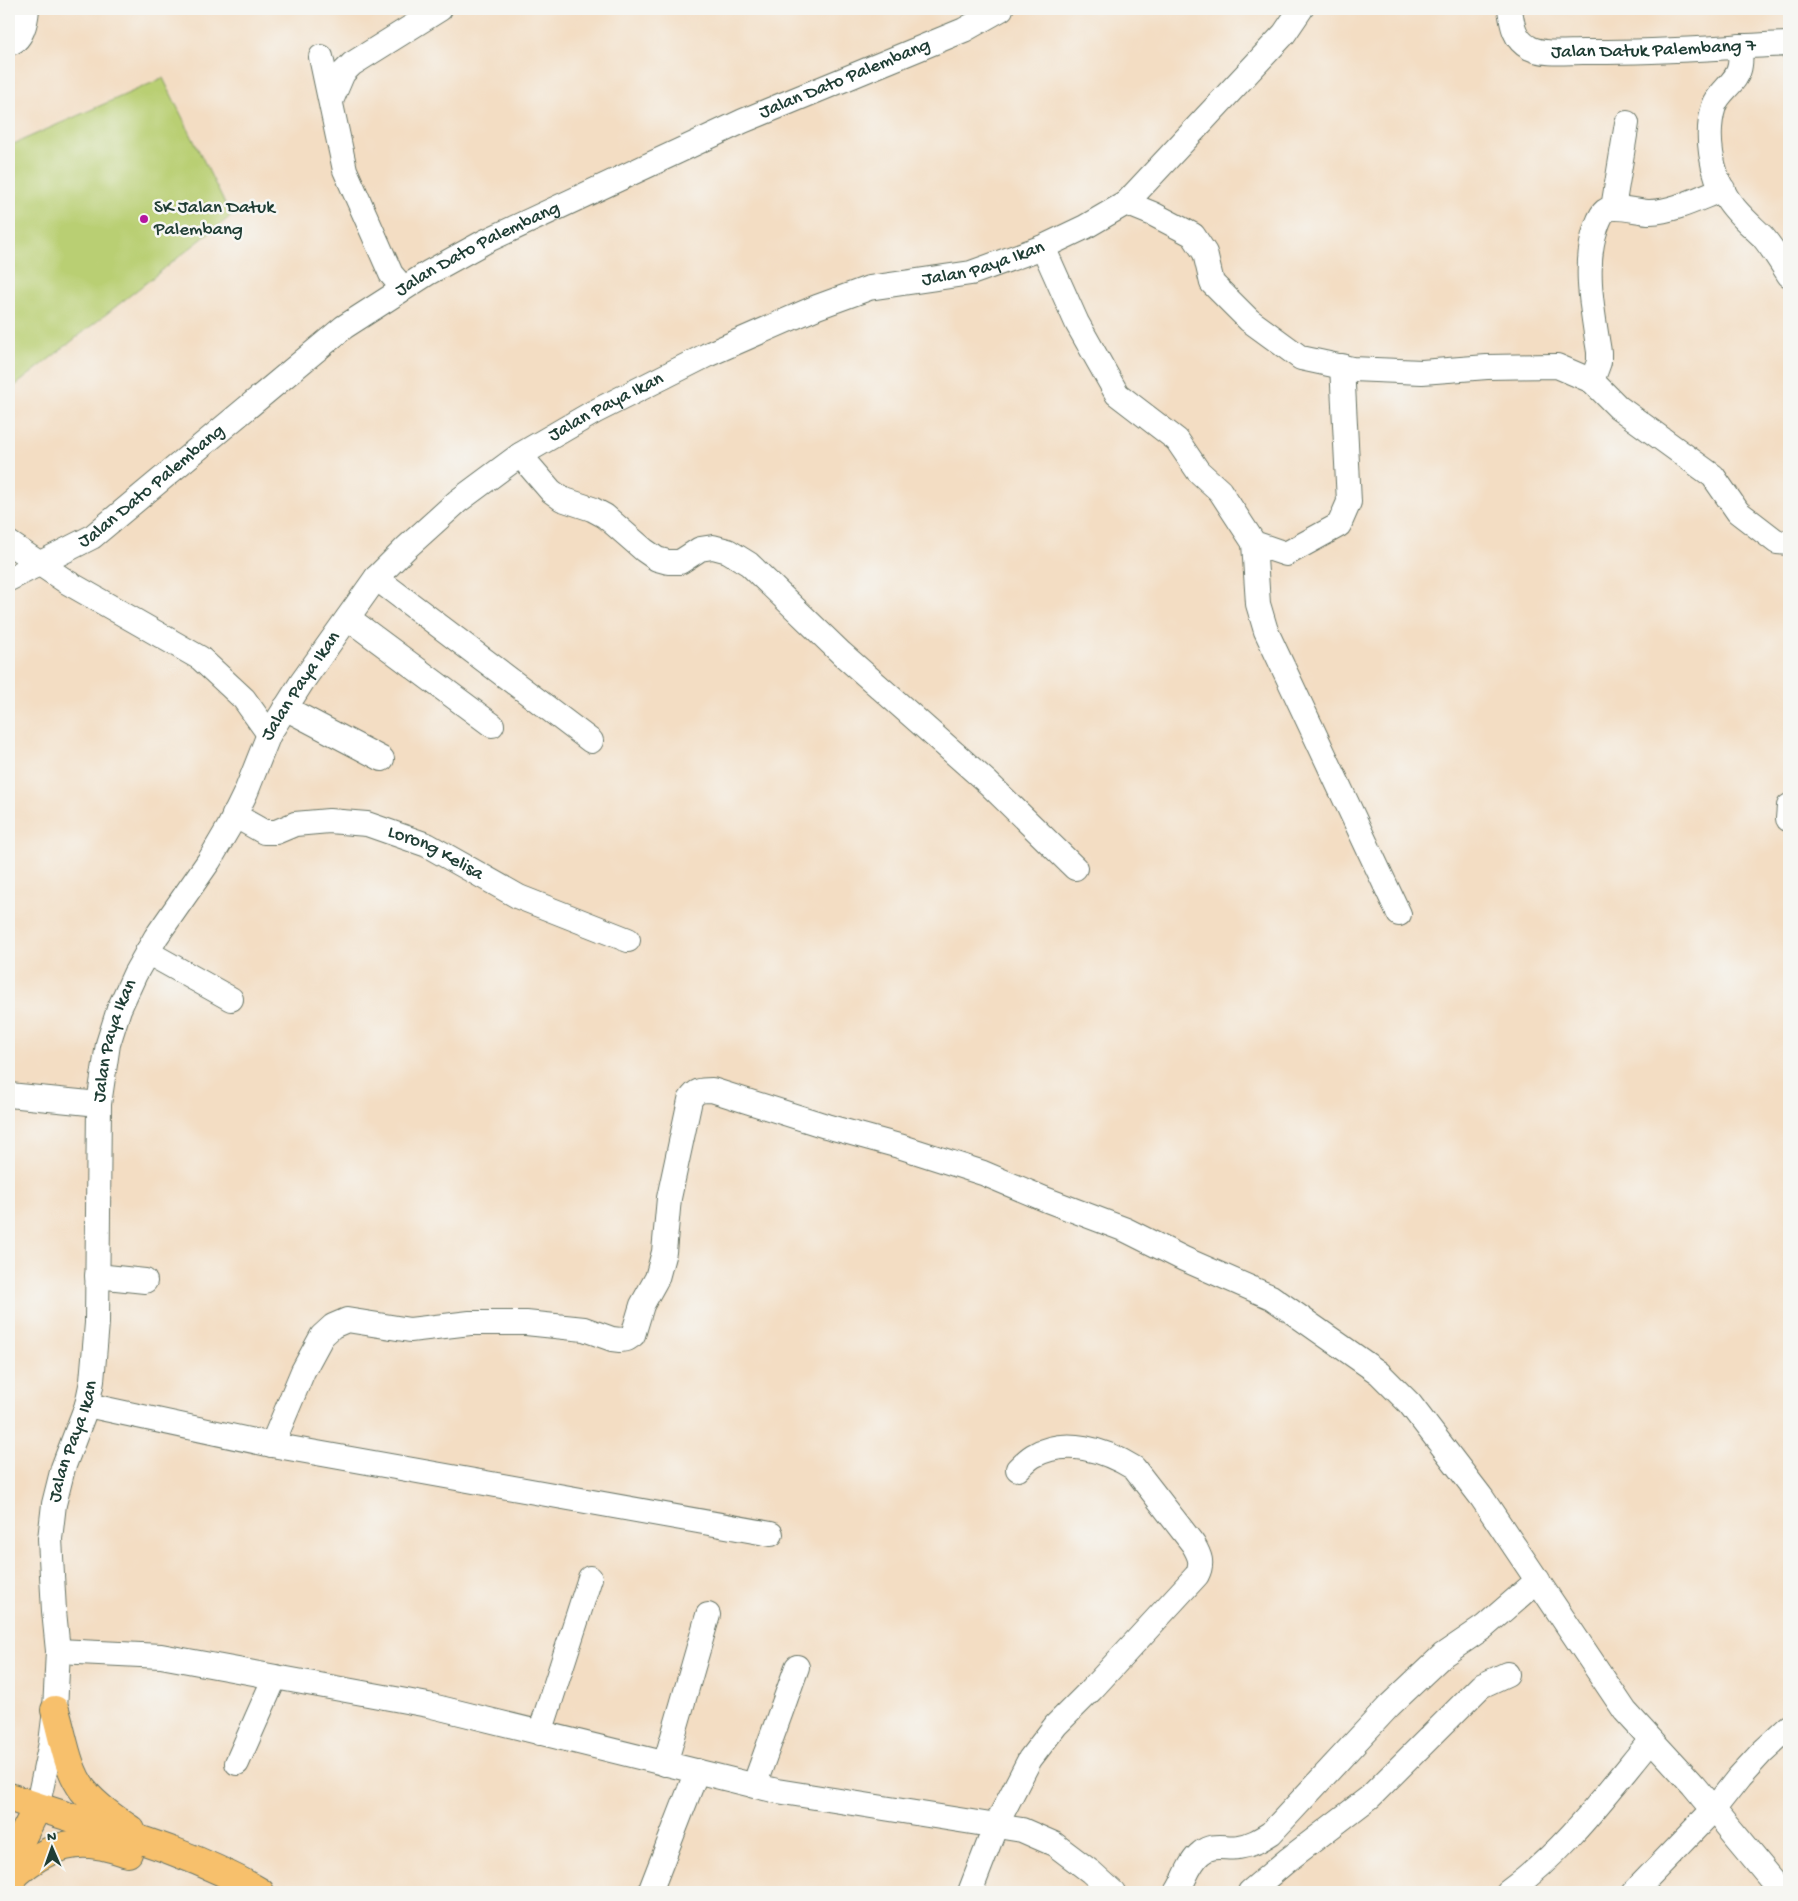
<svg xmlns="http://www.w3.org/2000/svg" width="1798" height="1901" font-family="'Gochi Hand',sans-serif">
<rect width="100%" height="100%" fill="#f6f6f2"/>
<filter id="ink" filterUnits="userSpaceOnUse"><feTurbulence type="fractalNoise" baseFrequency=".02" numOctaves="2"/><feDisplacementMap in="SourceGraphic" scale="10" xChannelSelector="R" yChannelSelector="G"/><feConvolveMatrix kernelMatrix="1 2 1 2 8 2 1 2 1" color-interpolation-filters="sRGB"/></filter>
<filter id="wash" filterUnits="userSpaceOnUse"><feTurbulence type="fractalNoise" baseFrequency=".0096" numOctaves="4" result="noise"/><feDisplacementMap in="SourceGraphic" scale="20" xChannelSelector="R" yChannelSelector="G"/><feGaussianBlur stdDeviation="1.12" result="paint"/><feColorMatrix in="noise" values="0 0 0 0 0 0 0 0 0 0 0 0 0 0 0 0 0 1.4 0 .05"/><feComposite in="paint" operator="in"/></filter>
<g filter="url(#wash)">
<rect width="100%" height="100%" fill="#f3ddc3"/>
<path fill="#b9cf73" stroke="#6c8654" d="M163,78l68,138 -220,173 -2,-3v-240z"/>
</g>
<g filter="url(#ink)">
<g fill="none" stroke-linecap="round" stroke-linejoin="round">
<g stroke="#697566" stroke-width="26">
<g id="minor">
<path id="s1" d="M1510,9c2,15 4,31 20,39 15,7 36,4 53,4 69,1 138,-5 206,-8"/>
<path d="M9,43c13,-2 17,-22 18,-34"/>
<path d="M1740,46c0,6 1,13 0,19 -2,18 -21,25 -26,41 -9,29 -3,67 13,92 9,15 24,27 36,39 10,12 18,25 26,38"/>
<path d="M321,57l24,113 46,104 12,14"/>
<path d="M331,101l12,-28 9,-9 88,-55"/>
<path d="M1126,203l27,11 40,21 12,18 7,30 37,37 52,38 51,11 70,3 65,-5 70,-1 35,15 26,26 95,69 25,36 39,30 12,1"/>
<path d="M1613,208l14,-85"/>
<path d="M1043,247l34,76 40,71 60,46 21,31 22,20 34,52 32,11 53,-29 10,-23 -7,-136"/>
<path d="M1592,381l7,-19v-10c-6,-39 -16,-86 -3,-124 2,-5 4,-13 9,-17 9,-7 34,1 45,1 25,-1 49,-14 73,-23"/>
<path d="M520,455l31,36 11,8 30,10 13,7 39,34 13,9 11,3h12l20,-13 13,-2 15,4 21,13 92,89 147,130 87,85"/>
<path d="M9,543l58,39 133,76 44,41 25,35"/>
<path d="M1254,543l4,61 8,27 133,283"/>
<path d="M376,578l215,163"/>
<path id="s2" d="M9,579l83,-42 252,-210 84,-54 58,-32 257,-120 221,-91 37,-21"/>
<path d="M348,618l144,107"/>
<path d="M285,708l97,51"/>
<path id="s3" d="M234,815l30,17h12l19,-8 34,-3 38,3 60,21 92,52 109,43"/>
<path d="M1788,819l1,-13"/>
<path d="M147,952l84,47"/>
<path d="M9,1095l90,9"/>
<path d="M97,1276l48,5"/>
<path d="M87,1405l185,40 499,89"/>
<path d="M272,1445l31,-74 19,-35 11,-10 14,-6 63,10 60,-7h56l58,6 28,10 8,1 7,-1 6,-4 9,-30 15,-27 7,-26 5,-54 21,-98c6,-10 11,-10 22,-10l114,36 73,20 84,27 64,27 79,30 58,29 87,38 108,76 31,31 72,94 143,213 68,74 89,107"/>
<path d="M58,1651l103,5 267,49 349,86 245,39 32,14 37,28 22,20"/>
<path d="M540,1733l50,-155"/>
<path d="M237,1763l38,-86"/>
<path d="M665,1764l43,-149"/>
<path d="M754,1786l43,-119"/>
<path id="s4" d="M37,1808l14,-65 4,-33 3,-59 -4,-40 -4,-72 4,-35 9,-36 24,-63 5,-24 5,-58 2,-219 9,-60 11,-35 16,-35 21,-37 53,-76 20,-34 17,-35 23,-58 33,-52 74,-104 30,-30 52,-47 62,-46 74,-43 113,-57 110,-48 52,-19 102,-15 72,-26 42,-20 41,-24 158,-169 17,-25"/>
<path d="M650,1892l47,-121"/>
<path d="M970,1892l26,-67 34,-66 26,-34 35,-35 106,-115c6,-12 3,-19 -4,-31l-59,-76c-29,-18 -69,-31 -101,-12 -5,3 -10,8 -15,13"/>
<path d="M1177,1892c8,-12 12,-30 24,-39 12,-10 25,-4 38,-6 13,-2 21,-7 32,-14l118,-127 54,-51 41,-28 54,-47"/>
<path d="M1250,1892l39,-33 81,-62 111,-111 26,-12"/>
<path d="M1508,1892c57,-41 99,-99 143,-152"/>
<path d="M1634,1892l79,-82 26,-33 23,-25 27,-25"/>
</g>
</g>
<g stroke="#697566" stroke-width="30">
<g id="major">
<path d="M55,1710c8,26 12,59 28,80 13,16 32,29 48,40"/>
<path d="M9,1797c84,30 174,49 251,95"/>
<path d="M9,1863l28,-55"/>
<path d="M9,1881c22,-24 54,-42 88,-36 10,1 21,5 31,8"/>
</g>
</g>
<use href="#minor" stroke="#fff" stroke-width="24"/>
<use href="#major" stroke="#f7c06c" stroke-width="28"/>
</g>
</g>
<circle fill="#b5179e" stroke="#f6f6f2" stroke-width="2" cx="144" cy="219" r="5"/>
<g text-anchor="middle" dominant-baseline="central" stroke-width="5" stroke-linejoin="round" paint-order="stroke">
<g font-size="19" fill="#1f3d34" stroke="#f6f6f2">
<text stroke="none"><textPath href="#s1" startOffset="170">Jalan Datuk Palembang 7</textPath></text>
<text stroke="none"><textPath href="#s2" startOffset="981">Jalan Dato Palembang</textPath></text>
<text stroke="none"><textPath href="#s2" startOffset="576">Jalan Dato Palembang</textPath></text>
<text stroke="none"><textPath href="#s4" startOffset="2008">Jalan Paya Ikan</textPath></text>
<text stroke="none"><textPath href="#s4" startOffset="1602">Jalan Paya Ikan</textPath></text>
<text stroke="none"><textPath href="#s2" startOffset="171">Jalan Dato Palembang</textPath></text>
<text stroke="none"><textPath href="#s4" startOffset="1182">Jalan Paya Ikan</textPath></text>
<text stroke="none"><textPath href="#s3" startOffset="214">Lorong Kelisa</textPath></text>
<text stroke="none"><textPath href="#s4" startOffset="778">Jalan Paya Ikan</textPath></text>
<text stroke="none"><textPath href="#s4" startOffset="372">Jalan Paya Ikan</textPath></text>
</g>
<g font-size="19" fill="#1f3d34" stroke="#f6f6f2" text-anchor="start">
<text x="154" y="208">SK Jalan Datuk<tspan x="154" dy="22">Palembang</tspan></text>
</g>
</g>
<rect width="1798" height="1901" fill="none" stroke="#f6f6f2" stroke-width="30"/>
<g transform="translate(52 1848) rotate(358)" stroke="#f6f6f2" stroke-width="4" paint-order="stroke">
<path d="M0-4L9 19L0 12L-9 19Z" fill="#1f3d34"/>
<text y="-8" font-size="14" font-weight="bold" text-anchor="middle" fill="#1f3d34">N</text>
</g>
</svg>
